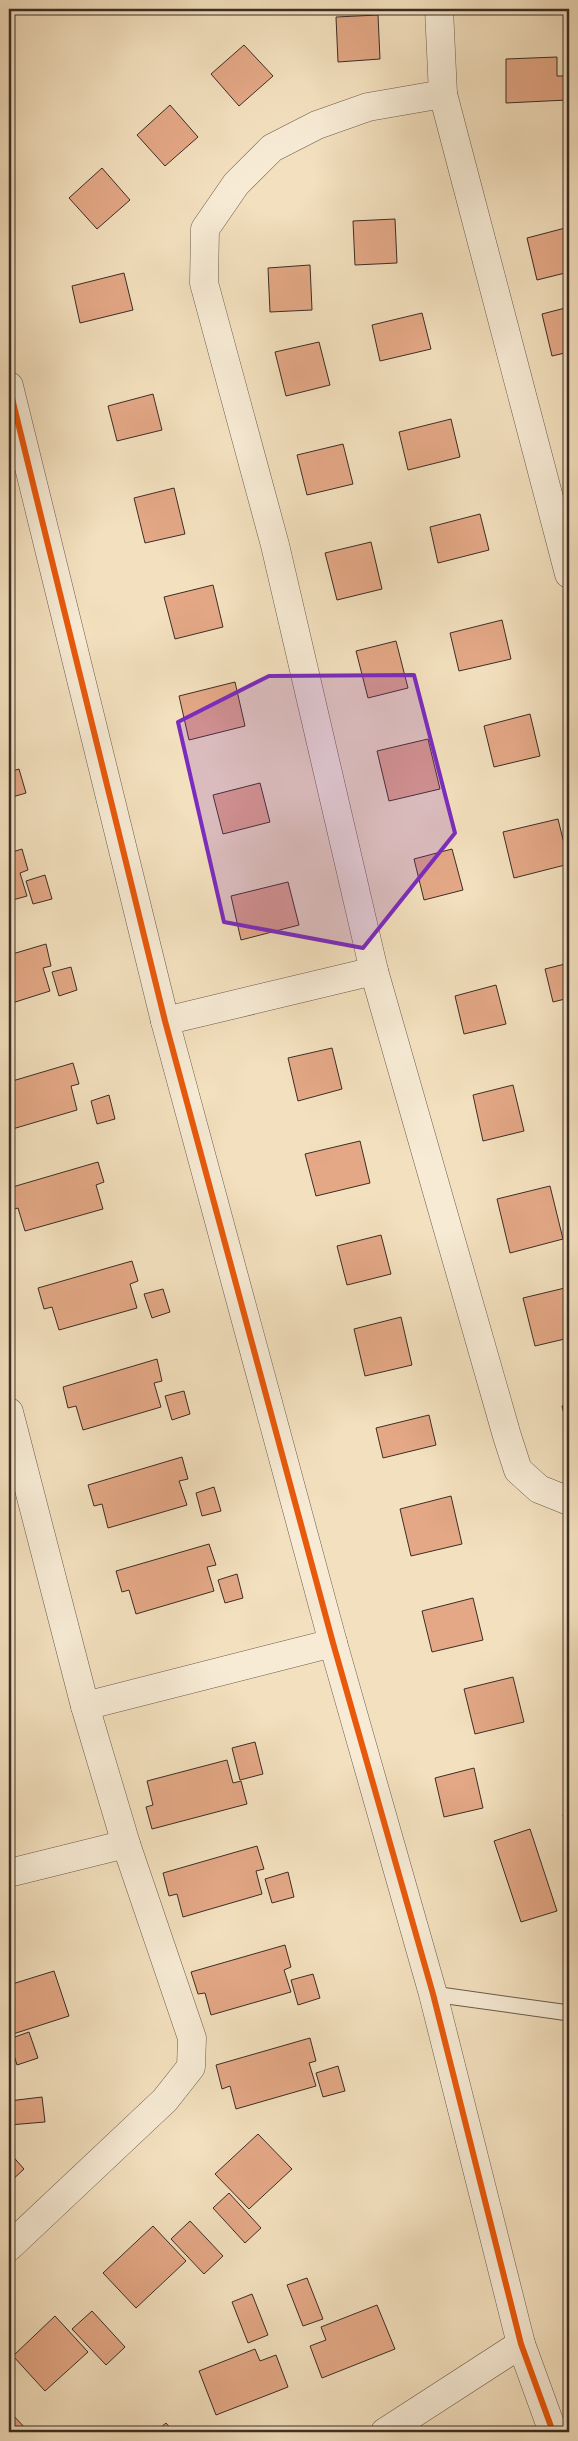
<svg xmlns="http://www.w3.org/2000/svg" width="578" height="2441" font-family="'Libre Bodoni',serif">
<rect width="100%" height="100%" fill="#f3e0be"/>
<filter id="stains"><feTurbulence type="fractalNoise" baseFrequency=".004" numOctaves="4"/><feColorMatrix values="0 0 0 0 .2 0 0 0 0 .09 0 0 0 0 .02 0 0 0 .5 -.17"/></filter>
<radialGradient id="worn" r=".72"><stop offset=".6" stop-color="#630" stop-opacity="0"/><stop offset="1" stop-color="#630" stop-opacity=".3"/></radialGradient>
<g fill="#e4a886" stroke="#3c2d25">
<path d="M378,15l2,44 -42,3 -2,-45z"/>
<path d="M244,45l29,31 -34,30 -28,-32z"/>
<path d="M557,57v19h9l1,24 -61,3v-44z"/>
<path d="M170,105l28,32 -33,29 -28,-31z"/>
<path d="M102,168l28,32 -33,29 -28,-31z"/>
<path d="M395,219l2,44 -42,2 -2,-44z"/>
<path d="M569,227v45l-32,8 -10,-42z"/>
<path d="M310,265l2,45 -42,2 -2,-44z"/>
<path d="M124,273l9,37 -53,13 -8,-37z"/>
<path d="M569,307v45l-17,4 -10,-42z"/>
<path d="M422,313l9,36 -51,12 -8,-36z"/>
<path d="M319,342l11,43 -44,11 -11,-44z"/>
<path d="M153,394l9,36 -45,11 -9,-35z"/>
<path d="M451,419l9,38 -52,13 -9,-38z"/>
<path d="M343,444l10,40 -46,11 -10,-40z"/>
<path d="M174,488l11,46 -40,9 -11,-45z"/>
<path d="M480,514l9,36 -51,13 -8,-36z"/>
<path d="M371,542l11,47 -45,11 -12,-47z"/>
<path d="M213,585l10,42 -48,12 -11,-42z"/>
<path d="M502,620l9,39 -52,12 -9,-38z"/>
<path d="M396,641l12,47 -40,10 -12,-47z"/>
<path d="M235,682l10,44 -56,14 -10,-44z"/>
<path d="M530,714l10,42 -46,11 -10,-41z"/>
<path d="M428,739l12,50 -51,12 -12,-50z"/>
<path d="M19,769l7,24 -17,5v-26z"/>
<path d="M260,783l10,39 -47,12 -10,-39z"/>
<path d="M558,819l11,45 -55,14 -11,-46z"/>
<path d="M22,849l6,21 -8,3 7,23 -18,5v-48z"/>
<path d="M452,849l11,41 -39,10 -10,-41z"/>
<path d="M45,875l7,24 -19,5 -7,-23z"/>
<path d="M288,882l11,43 -58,15 -10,-44z"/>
<path d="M46,944l5,22 -8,2 7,23 -41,13v-49z"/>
<path d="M569,963v35l-16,4 -8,-33z"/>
<path d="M71,967l6,23 -18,6 -7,-24z"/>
<path d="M496,985l10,39 -42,10 -9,-38z"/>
<path d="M332,1048l10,41 -44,12 -10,-43z"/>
<path d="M73,1063l6,21 -8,2 6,24 -68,20v-48z"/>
<path d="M513,1085l11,46 -41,10 -10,-46z"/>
<path d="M109,1095l6,24 -18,5 -6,-23z"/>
<path d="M360,1141l10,42 -54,13 -11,-42z"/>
<path d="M98,1162l6,20 -8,3 7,24 -78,22 -7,-23 -7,2 -2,-22z"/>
<path d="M550,1186l13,53 -53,14 -13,-54z"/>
<path d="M381,1235l10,39 -44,11 -10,-39z"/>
<path d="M132,1261l6,20 -8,3 7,24 -78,22 -7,-23 -8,2 -6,-21z"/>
<path d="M569,1287v51l-34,8 -12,-48z"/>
<path d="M163,1289l7,23 -18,6 -8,-24z"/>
<path d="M401,1317l11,48 -47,11 -11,-47z"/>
<path d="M157,1359l5,22 -8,2 7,24 -78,23 -7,-24 -8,2 -5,-21z"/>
<path d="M184,1391l6,23 -18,6 -7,-24z"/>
<path d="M569,1404v32l-7,-30z"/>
<path d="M429,1415l7,30 -53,13 -7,-30z"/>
<path d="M182,1457l6,22 -9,2 8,24 -79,23 -6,-24 -8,2 -6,-21z"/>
<path d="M214,1487l7,24 -19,5 -6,-23z"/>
<path d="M451,1496l11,48 -51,12 -11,-47z"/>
<path d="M209,1544l7,21 -9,2 7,24 -78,23 -7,-24 -7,2 -6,-21z"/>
<path d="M237,1574l6,24 -18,5 -7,-23z"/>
<path d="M473,1598l10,42 -51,12 -10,-41z"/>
<path d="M513,1677l11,45 -49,12 -11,-45z"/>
<path d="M255,1742l8,32 -23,6 -8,-32z"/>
<path d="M227,1760l6,23 8,-2 6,23 -95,25 -6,-22 7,-2 -6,-24z"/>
<path d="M474,1768l9,40 -39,9 -9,-39z"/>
<path d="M569,1812v23l-6,-20z"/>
<path d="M530,1829l27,82 -36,11 -27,-81z"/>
<path d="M257,1846l7,23 -8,2 6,23 -79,23 -6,-23 -8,2 -6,-23z"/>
<path d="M288,1872l6,25 -22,6 -7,-24z"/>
<path d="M285,1945l6,22 -7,3 7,22 -80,23 -6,-22 -7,1 -7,-22z"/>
<path d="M54,1971l15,45 -56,18 -4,-14v-35z"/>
<path d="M313,1974l7,24 -22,7 -7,-25z"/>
<path d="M29,2032l9,26 -21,7 -8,-26z"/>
<path d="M310,2038l6,23 -7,2 7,23 -80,23 -6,-23 -8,3 -6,-24z"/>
<path d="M338,2066l7,25 -22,6 -7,-24z"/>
<path d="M42,2097l3,25 -36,3v-24z"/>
<path d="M258,2134l34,35 -43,40 -34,-35z"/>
<path d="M9,2152l15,17 -15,14z"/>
<path d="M229,2193l32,35 -16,15 -32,-35z"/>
<path d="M190,2221l33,35 -19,18 -33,-35z"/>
<path d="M153,2226l33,35 -50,47 -33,-35z"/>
<path d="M307,2278l16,41 -20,7 -16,-41z"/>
<path d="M252,2294l16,41 -20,8 -16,-41z"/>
<path d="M377,2305l18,44 -73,29 -12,-32 16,-6 -5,-13z"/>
<path d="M92,2311l33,36 -19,18 -34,-36z"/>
<path d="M55,2316l33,36 -43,39 -32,-35z"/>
<path d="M255,2349l5,12 16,-6 12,32 -72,28 -17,-44z"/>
<path d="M9,2411l20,21h-20z"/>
<path d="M166,2423l8,9h-19z"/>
</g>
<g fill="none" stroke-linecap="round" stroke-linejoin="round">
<g stroke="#6a5a4b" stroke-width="17">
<path id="lane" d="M433,1994l136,19"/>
</g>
<g stroke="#6a5a4b" stroke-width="29">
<g id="street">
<path d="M439,9l4,85 126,480"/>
<path d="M443,94l-75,13 -51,18 -45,23 -36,36 -31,45 -1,54 71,262 99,426 133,465 11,34 21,19 30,12"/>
<path d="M9,386l156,635 168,622 100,351 88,350 32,88"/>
<path d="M165,1021l209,-50"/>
<path d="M9,1412l76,294 41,138 66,194 -1,29 -26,33 -156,147"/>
<path d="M85,1706l248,-63"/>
<path d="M9,1873l117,-29"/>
<path d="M385,2432l136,-88"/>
</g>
</g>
<use href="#lane" stroke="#f7ebd5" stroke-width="15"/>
<use href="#street" stroke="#f7ebd5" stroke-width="28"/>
<g stroke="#f7ebd5" stroke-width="9">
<path id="cycleway" d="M9,386l156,635 168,622 100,351 88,350 32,88"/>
</g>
<use href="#cycleway" stroke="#e8590c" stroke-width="6"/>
</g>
<path fill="#7b2cbf" fill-opacity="0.2" stroke="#7b2cbf" stroke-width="4" stroke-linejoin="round" d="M414,675l41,158 -92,115 -139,-26 -46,-200 91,-46z"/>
<rect width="578" height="2441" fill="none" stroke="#f3e0be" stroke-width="30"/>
<rect x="10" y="10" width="558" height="2421" fill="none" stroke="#3c2d25" stroke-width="2.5"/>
<rect x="15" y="15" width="548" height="2411" fill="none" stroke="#3c2d25"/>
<rect width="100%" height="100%" filter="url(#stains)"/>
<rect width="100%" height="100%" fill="url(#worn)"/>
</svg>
